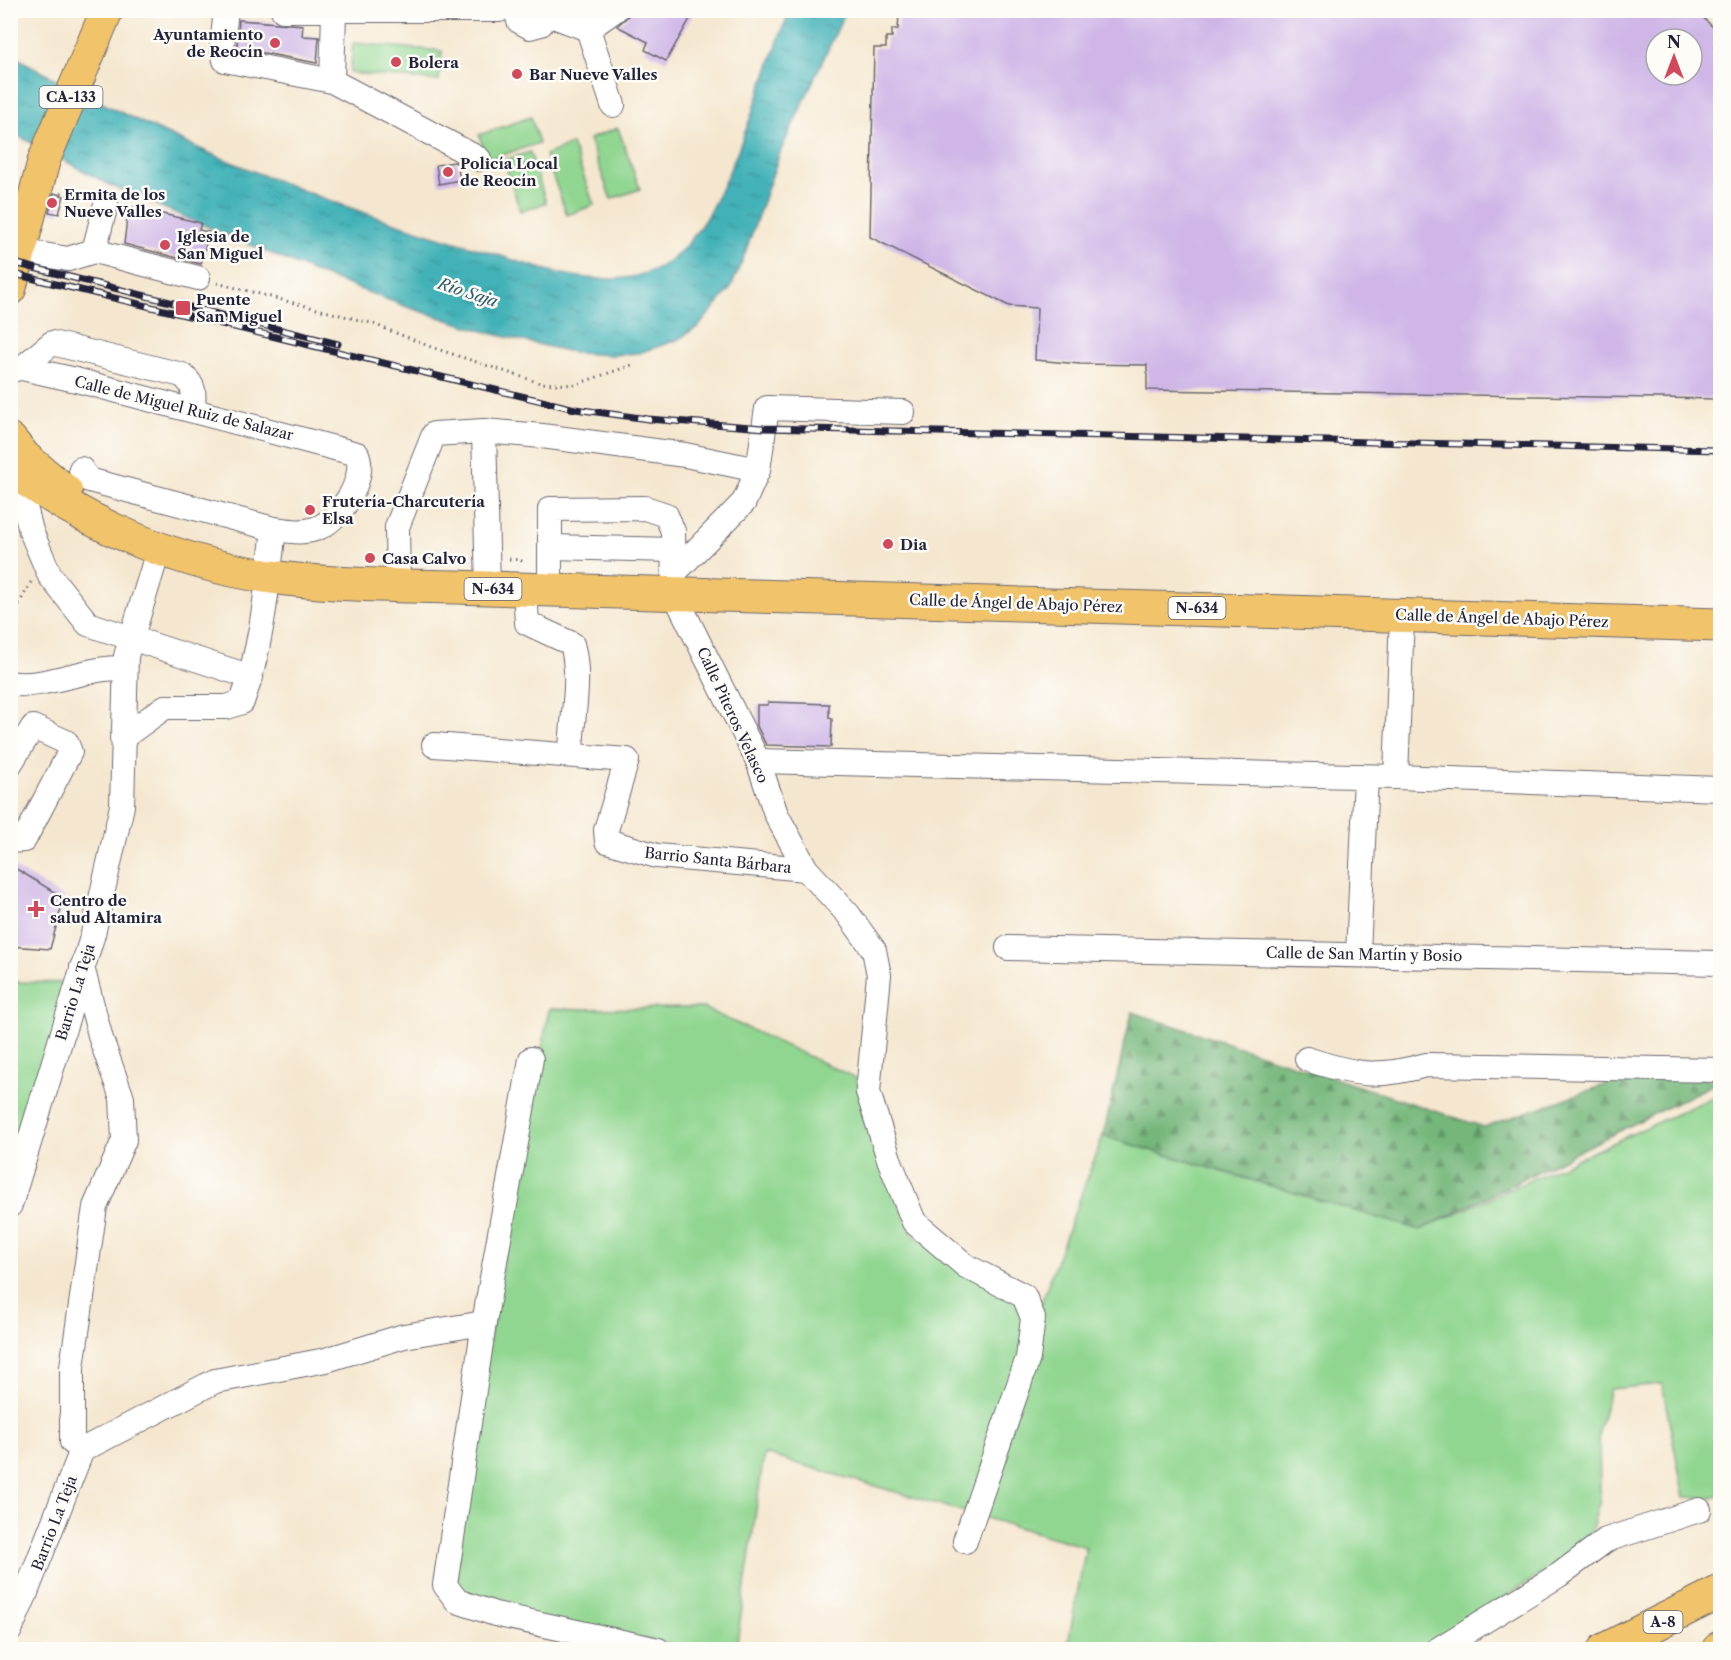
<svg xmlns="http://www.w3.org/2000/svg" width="1731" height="1660" font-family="'Libre Caslon Text',serif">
<defs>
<pattern id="forest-firs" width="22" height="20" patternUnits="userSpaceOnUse" patternTransform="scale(1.5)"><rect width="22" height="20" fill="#74b77a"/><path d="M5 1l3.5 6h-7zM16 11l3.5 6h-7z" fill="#5f9465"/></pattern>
<pattern id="water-ripples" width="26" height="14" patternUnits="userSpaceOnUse" patternTransform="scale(1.5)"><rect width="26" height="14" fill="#42b2b8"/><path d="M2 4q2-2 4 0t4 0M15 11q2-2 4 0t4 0" fill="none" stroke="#379097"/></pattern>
</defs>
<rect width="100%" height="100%" fill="#fdfcf7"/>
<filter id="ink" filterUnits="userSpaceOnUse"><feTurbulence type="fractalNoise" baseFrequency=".0167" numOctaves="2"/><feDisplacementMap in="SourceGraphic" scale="12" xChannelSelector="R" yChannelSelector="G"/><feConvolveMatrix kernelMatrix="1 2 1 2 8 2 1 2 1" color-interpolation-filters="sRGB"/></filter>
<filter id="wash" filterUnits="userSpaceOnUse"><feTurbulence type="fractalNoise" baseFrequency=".008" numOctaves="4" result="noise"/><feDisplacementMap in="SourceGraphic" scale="24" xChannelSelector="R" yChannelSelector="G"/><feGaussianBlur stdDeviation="1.35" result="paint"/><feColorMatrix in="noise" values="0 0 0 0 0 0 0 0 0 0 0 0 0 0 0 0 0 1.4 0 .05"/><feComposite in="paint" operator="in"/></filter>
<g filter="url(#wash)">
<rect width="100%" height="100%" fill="#f5e7cf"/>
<g fill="#90d690" stroke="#597c66" stroke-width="1.5">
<path d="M353,43l89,8 -3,30 -89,-8z"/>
<path d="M531,117l8,26 -52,17 -8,-25z"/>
<path d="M618,128l22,61 -29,10 -22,-60z"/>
<path d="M572,144l22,61 -27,10 -22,-60z"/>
<path d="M530,152l16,51 -26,8 -16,-51z"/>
<path d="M11,982l67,1 -67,222z"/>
<path d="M703,1008l153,70 25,78 31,78 101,67 28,2 62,-167 317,94 300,-136v401l-8,3 -28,-1 -22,-113 -52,5 -11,40 1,70 -13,48 -168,102h-352l19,-102 -322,-93 -28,195h-42l-237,-48 -12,-16 104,-576z"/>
</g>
<path fill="url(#forest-firs)" stroke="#4b6c5a" stroke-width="1.5" d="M1132,1012l352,115 155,-54 81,8 -300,149 -317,-94z"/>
<path fill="url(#water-ripples)" stroke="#326a7a" stroke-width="1.5" d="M790,11h56l-65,139 -38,109 -13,30 -31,37 -22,14 -38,13 -27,2 -36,-2 -83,-19 -83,-26 -96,-36 -202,-86 -101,-54 -1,-78c146,83 301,146 462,193 41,12 86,31 129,32 25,1 51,-5 71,-20 55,-42 89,-183 118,-248z"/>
<g id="blocks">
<g fill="#cfb6e7" fill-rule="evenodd">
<path d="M629,10h66l-29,51 -21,-11 3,-8 -31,-16 11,-10z"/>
<path d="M920,10h775l19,18 3,58h3v313l-573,-9v-25l-67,-1 -45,-4 2,-52 -28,-2 -139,-69 4,-189h12v-11h6v-8h6l1,-14h21zM1656,39h36v36h-36z"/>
<path d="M239,20l64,5 -1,11 17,1 -2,26 -80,-15z"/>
<path d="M454,162l3,1 3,17 -21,4 -3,-19z"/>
<path d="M54,193l10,3 -5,18 -10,-2z"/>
<path d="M133,207l68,16 -2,7 10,2 -8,32 -77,-20 3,-26 4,1z"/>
<path d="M768,702l61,2v14l3,1 -1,28 -65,-2 -9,-19v-21h11z"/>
<path d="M10,865l54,33 -14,51 -40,-3z"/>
</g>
</g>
</g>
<g filter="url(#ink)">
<use href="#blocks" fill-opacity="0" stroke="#6c676f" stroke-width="1.5"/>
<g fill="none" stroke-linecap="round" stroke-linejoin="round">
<g stroke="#6c676f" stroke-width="26">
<g id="minor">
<path d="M226,10l-4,36 3,14 107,21 147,78"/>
<path d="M283,10h216"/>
<path d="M516,10l3,11 11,6 11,-3 7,-14"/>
<path d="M548,14l40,15 27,-19"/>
<path d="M588,29l25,76"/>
<path d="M332,81l2,-69"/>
<path d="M20,251l48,8 26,-8 12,-47"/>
<path d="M94,251l104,27"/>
<path d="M22,368l30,-25 130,32c13,10 13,19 10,34"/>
<path d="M10,370l12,-2 54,12 281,74c10,23 -15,63 -37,73 -14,7 -31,4 -46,2"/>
<path d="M484,431l58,5 143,19 73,15 -14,32 -69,70"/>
<path d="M81,469l8,11 185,49c-7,58 -12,118 -32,173l-15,5h-62l-43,31"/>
<path d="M758,470l9,-62 136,4"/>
<path d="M10,504l16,7 5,20 19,45 38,48 163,53"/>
<path d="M550,547l125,3"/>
<path d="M398,585l-1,-58 37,-93 50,-3 4,157"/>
<path d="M525,589l2,34 45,21c10,36 -1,75 -1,111"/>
<path d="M550,590v-81l95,-1 21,7 7,16 1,62 84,168 18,53 30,55 42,45 26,36 5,25 -11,117 21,67 25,63 52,44 58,30 9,22 -5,40 -63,183"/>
<path d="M10,683c31,7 79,-17 114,-15"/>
<path d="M434,745l193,15 -21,70 1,11 50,15 149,13"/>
<path d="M758,761l638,16 324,12"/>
<path d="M10,764l23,-37 33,15 4,10 -46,88 -14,1"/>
<path d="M1396,777l6,-162"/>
<path d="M1008,948l712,15"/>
<path d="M1358,954l8,-177"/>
<path d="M82,967l19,72 21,59 2,42 -29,67 -23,160v75l10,8 133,-69 111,-21 78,-24 80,-13 -39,262 12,16 38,13 163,36"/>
<path d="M1307,1059c48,16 69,20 119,6l294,5"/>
<path d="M10,1205l83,-271 29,-128 4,-150 33,-108"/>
<path d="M484,1323l47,-264"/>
<path d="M25,1595l57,-145"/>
<path d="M10,1630l15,-35 -12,-7"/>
<path d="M1437,1650l122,-75 47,-35 93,-30"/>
</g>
</g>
<g stroke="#6c676f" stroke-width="34">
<g id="major">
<path d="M10,289l34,-129 63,-150"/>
<path d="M10,439l15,18 41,34"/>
</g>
</g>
<g stroke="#6c676f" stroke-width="35">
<g id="highway">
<path d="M10,468c80,60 178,100 277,111 66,7 134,7 201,9l1232,37"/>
<path d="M1604,1650l116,-58"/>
<path d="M1718,1650l2,-2"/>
</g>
</g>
<g stroke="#6c676f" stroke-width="3" stroke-dasharray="1.5 4.5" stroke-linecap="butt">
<path d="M61,193l26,6"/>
<path d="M217,283l154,40 60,24 109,36 34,2 58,-20"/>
<path d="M509,559l11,1 5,3"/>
<path d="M422,563l1,-4 4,-2 39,2"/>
<path d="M10,620l21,-38"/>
<path d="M10,1235l4,-12"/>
</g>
<use href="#minor" stroke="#fff" stroke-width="24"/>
<use href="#major" stroke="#f1c36a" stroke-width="32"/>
<use href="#highway" stroke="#f1c36a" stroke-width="33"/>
<g stroke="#22223b" stroke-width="7">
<g id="rail">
<path d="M10,262l328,82"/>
<path d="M10,273l565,136 73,10 116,9 956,22"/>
</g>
</g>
<use href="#rail" stroke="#fdfcf7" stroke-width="4.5" stroke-dasharray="14" stroke-linecap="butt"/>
</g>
</g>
<g fill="#d1495b" stroke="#fdfcf7" stroke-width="2">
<circle cx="275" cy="43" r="6"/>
<circle cx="396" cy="62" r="6"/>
<circle cx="517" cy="74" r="6"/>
<circle cx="448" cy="172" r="6"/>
<circle cx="52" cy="203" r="6"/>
<circle cx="165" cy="245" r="6"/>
<rect x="175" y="300" width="16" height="16" rx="3"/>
<circle cx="310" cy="510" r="6"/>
<circle cx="888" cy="544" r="6"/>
<circle cx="370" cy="558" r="6"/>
<path d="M33 900h6v6h6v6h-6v6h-6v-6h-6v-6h6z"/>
</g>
<g text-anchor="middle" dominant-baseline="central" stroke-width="5" stroke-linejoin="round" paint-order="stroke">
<g fill="#fdfcf7" stroke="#646373" stroke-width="1.5">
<rect x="39.5" y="86" width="63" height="22" rx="4.5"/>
<rect x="464.5" y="578" width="57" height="22" rx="4.5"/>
<rect x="1168.5" y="597" width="57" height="22" rx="4.5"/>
<rect x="1643.5" y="1611" width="39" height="22" rx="4.5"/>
</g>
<g font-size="14" font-weight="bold" fill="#22223b">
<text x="71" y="97">CA-133</text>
<text x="493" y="589">N-634</text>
<text x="1197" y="608">N-634</text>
<text x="1663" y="1622">A-8</text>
</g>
<g font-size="15" font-weight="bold" fill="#22223b" stroke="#fdfcf7" text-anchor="start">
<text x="263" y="34" text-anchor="end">Ayuntamiento<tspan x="263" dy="17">de Reocín</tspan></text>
<text x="408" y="62">Bolera</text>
<text x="529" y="74">Bar Nueve Valles</text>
<text x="460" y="163">Policía Local<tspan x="460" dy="17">de Reocín</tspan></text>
<text x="64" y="194">Ermita de los<tspan x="64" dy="17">Nueve Valles</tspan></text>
<text x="177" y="236">Iglesia de<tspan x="177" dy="17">San Miguel</tspan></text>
<text x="196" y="299">Puente<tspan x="196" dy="17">San Miguel</tspan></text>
<text x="322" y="501">Frutería-Charcutería<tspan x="322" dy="17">Elsa</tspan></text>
<text x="900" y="544">Dia</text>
<text x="382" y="558">Casa Calvo</text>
<text x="50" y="900">Centro de<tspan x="50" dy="17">salud Altamira</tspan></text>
</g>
<g font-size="15" fill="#22223b" stroke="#fdfcf7">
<text transform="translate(184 408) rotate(14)">Calle de Miguel Ruiz de Salazar</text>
<text transform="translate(1016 603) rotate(2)">Calle de Ángel de Abajo Pérez</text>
<text transform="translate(1502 618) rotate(2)">Calle de Ángel de Abajo Pérez</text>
<text transform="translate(733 715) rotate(65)">Calle Piteros Velasco</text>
<text transform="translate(718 860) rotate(6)">Barrio Santa Bárbara</text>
<text transform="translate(1364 954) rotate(1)">Calle de San Martín y Bosio</text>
<text transform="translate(75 992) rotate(-73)">Barrio La Teja</text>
<text transform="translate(54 1523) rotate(-69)">Barrio La Teja</text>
</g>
<g font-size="16" font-style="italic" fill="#2f5c6d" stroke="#fdfcf7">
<text transform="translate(468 292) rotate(18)">Río Saja</text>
</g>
</g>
<rect width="1731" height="1660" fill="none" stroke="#fdfcf7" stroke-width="36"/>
<g transform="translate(1674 57)"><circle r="28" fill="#fdfcf7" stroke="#a5a5ac" stroke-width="1.5"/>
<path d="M0-4.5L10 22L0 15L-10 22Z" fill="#d1495b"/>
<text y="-9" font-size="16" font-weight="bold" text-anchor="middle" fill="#22223b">N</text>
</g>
</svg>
